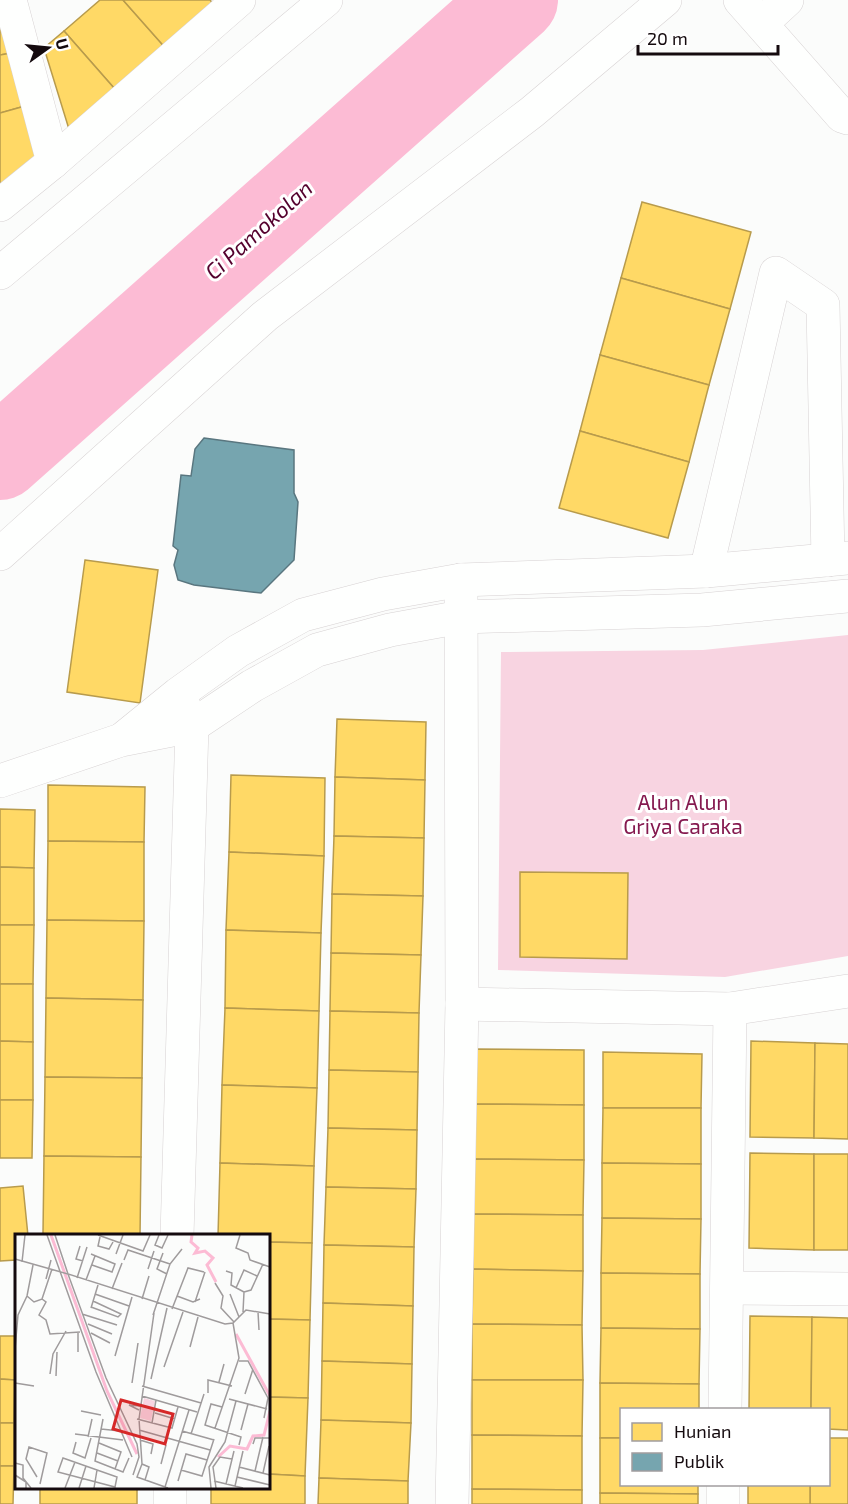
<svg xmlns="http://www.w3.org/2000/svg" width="848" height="1504" font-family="'Exo 2',sans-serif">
<rect width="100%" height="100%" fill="#fbfcfb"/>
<path fill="#f8d4e1" d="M848,635v321l-123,21 -227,-7 3,-318 202,-2z"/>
<g fill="#ffd966" stroke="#b89b4c" stroke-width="1.5">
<path d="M100,0h23l46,52 -48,44 -57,-65z"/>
<path d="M123,0h87l8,9 -49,43z"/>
<path d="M0,11l11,42 -11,2z"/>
<path d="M64,31l57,65 -49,43 -28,-91z"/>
<path d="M11,53l14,53 -25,7v-58z"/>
<path d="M25,106l15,56 -40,33v-82z"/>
<path d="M642,202l109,30 -21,77 -109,-31z"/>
<path d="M621,278l109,31 -21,76 -109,-30z"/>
<path d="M600,355l109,30 -20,77 -109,-31z"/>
<path d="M580,431l109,31 -21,76 -109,-30z"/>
<path d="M85,560l73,10 -18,133 -73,-11z"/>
<path d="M337,719l89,3 -1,58 -90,-3z"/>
<path d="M231,775l94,3 -1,78 -95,-4z"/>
<path d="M335,777l90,3 -1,58 -90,-2z"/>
<path d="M48,785l97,2 -1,55 -96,-1z"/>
<path d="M0,809l35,1 -1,58 -34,-1z"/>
<path d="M334,836l90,2 -1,58 -91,-2z"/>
<path d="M48,841l96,1v79l-97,-1z"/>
<path d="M229,852l95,4 -3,77 -95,-3z"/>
<path d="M0,867l34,1v57h-34z"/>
<path d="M520,872l108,1 -1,86 -107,-2z"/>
<path d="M332,894l91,2 -2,59 -90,-2z"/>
<path d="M47,920l97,1 -1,79 -97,-2z"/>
<path d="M0,925h34l-1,59h-33z"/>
<path d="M226,930l95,3 -2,78 -94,-3z"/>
<path d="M331,953l90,2 -2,58 -89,-2z"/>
<path d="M0,984h33v58l-33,-1z"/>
<path d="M46,998l97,2 -1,78 -97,-1z"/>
<path d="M225,1008l94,3 -2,77 -95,-3z"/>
<path d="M330,1011l89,2 -1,59 -89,-2z"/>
<path d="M0,1041l33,1v58h-33z"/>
<path d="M751,1041l64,2 -1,95 -64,-1z"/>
<path d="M815,1043l33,1v95l-34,-1z"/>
<path d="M474,1049l110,1v55l-111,-1z"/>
<path d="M603,1052l99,2 -1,54h-98z"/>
<path d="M329,1070l89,2 -1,58 -89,-2z"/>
<path d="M45,1077l97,1 -1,79 -97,-1z"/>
<path d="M222,1085l95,3 -3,78 -94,-3z"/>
<path d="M0,1100h33l-1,58h-32z"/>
<path d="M473,1104l111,1v55l-110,-1z"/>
<path d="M603,1108h98v56l-99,-1z"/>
<path d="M328,1128l89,2 -1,59 -90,-2z"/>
<path d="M750,1153l64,1v96l-65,-2z"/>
<rect x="814" y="1154" width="34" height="96"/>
<path d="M44,1156l97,1 -1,79 -97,-2z"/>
<path d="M474,1159l110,1 -1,55 -110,-1z"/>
<path d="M220,1163l94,3 -2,77 -44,-1v-6h-50z"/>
<path d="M602,1163l99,1v55l-99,-1z"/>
<path d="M23,1186l5,50h-12v24l-16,1v-73z"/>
<path d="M326,1187l90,2 -2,58 -90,-2z"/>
<path d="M473,1214l110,1v56l-110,-2z"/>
<path d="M602,1218l99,1 -1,55 -99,-1z"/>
<path d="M268,1242l44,1 -2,77 -42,-1z"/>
<path d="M324,1245l90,2 -1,59 -90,-3z"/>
<path d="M473,1269l110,2 -1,54 -110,-1z"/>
<path d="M601,1273l99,1v55l-99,-1z"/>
<path d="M323,1303l90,3 -1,58 -90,-3z"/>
<path d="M750,1316l62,1 -1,93h-62z"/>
<path d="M812,1317l36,1v112l-20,-1v-19h-17z"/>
<path d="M268,1319l42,1 -2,78 -40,-1z"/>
<path d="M472,1324l110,1 1,55h-111z"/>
<path d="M601,1328l99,1 -1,55 -99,-1z"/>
<path d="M0,1336h16l-1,44 -15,-1z"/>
<path d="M322,1361l90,3 -1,59 -90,-3z"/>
<path d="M0,1379l15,1 -1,43h-14z"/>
<path d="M472,1380h111l-1,56 -110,-1z"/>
<path d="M600,1383l99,1v26h-77v28h-22z"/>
<path d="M268,1397l40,1 -3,78 -37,-2z"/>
<path d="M321,1420l90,3 -3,58 -89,-3z"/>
<rect x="0" y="1423" width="14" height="43"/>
<path d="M472,1435l110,1v54l-110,-1z"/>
<path d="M600,1438h22v46h76v10l-98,-1z"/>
<path d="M828,1438h20v66h-38v-20h18z"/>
<path d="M0,1466h14l-1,38h-13z"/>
<path d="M268,1474l37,2v28h-94v-16h57z"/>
<path d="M319,1478l89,3v23h-90z"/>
<rect x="748" y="1484" width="62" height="20"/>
<rect x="40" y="1488" width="97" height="16"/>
<path d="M472,1489l110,1v14h-110z"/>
<path d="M600,1493l98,1v10h-98z"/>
</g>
<path fill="#76a5af" stroke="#59767f" stroke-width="1.5" d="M204,438l90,12v43l4,9 -4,58 -33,33 -67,-8 -16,-5 -4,-15 4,-15 -5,-4 8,-71 10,1 4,-27z"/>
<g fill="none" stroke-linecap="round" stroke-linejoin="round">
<path stroke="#fcbbd4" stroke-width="84" d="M0,458l516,-458"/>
<g stroke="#d7d2d3" stroke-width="34">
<g id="minor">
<path d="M740,0l102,116 6,2"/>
<path d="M762,23l25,-23"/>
<path d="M53,162l186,-162"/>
<path d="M0,205l53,-43 -43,-162"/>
<path d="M0,273l326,-273"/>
<path d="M0,554l265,-238 267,-204 133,-112"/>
<path d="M706,571l70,-298 47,32 5,255"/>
<path d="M125,737l53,-43 60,-43 65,-36 80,-21 78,-14 245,-9 142,-13"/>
<path d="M0,781l121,-41 71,-14 60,-40 65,-36 73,-20 71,-13 241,-7 146,-14"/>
<path d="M462,1004l268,5 118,-18"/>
<path d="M177,1236l15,-510 -8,-20"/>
<path d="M727,1288l121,1"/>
<path d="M725,1410l5,-401"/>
<path d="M170,1504v-16"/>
<path d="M452,1504l10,-500 -1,-424"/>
<path d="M723,1504v-20"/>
</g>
</g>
<use href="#minor" stroke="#fefffe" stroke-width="33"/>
</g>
<g text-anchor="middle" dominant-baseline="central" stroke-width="6" stroke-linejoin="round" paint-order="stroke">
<g font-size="21" fill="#85194f" stroke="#fff">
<text x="683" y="801">Alun Alun<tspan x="683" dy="24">Griya Caraka</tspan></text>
</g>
<g font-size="22" font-style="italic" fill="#54002d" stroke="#fff">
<text transform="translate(258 229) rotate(-42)">Ci Pamokolan</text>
</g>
</g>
<g transform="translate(15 1234)">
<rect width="255" height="255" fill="#fbfcfb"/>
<path d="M129,164l11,3 -4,20 -11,-3z" fill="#f8d4e1"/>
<path fill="none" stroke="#fcbbd4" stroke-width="3" d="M36,1l56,156 30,63M177,1l-1,7 7,6 -3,5 10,-2 8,7 -6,7 9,17M221,100l34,62M203,223l12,-11 17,3 6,-13 11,-1 6,-24"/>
<path fill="none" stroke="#9f9b9c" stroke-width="1.5" d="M32,1l49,137 36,85M40,1l13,39 157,50 8,-1 13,-13 24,4M83,1l45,16 7,-16M144,1l-4,10 7,3 6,-13M225,1l-4,13 12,5 2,7 20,7M85,3l-2,9 11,3 4,-7M65,12l-4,13 7,2M148,19l-6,16 10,5M76,20l24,10 -3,8 -20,-7M101,20l7,-19M0,25l53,15 38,104 31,66 2,13 -6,18M109,26l4,-10 42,14M7,28l3,-27M133,35l6,-18M211,37l6,2 -1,12 13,7 -1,20M62,44l10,-31M31,45l5,-19M71,46l9,-24M200,49l8,13 -2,12 13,14M221,54l8,-18 13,6M97,55l10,-26M229,58l7,-2 12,-26M80,60l34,12M215,60l9,23M12,62l7,6 8,-3 4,3 -7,13 7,5 4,14 30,-2M162,62l16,6 7,-3M27,65l10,-30M127,65l7,-23M180,68l10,-30M76,73l27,10 3,-3 -28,-13M76,74l7,-23M157,75l16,-41 16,4M243,78l1,18M139,79l-15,106 3,45 -5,13 31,11M67,80l35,11M138,81l17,-51 12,-15M73,90l24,10M76,99l19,10M175,113l8,-30M0,115l3,-34 9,-19 6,-31M63,118v-19M100,122l17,-59M224,127h9l20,37 -4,20M149,133l19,-55M35,140l3,-20 13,-23M41,142l1,-24M136,145l16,-71M204,148l5,-18M0,149l19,3M117,149l6,-40M127,152l59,17M193,159v-13l24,6M230,160l8,-25M127,162l55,16M214,165l38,10M207,173l-11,-3 -6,21 36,12 -2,8M124,176l-10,-5 11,1M66,177l20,4M140,179l20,6M88,185l-8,42 28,11 6,-14M122,185l35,9 6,-21M137,189l4,-23M200,194l24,-70 -6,-35M86,195l19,2M124,196l71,20M226,196l7,-26M167,197l32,9M60,200l48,6M176,200l13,-40M73,203l4,-18M125,206l13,4 -2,10M61,208l-3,11 12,5 6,-20M84,209l22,9 -6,17M238,210l2,-6h15M82,219l21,8M48,224l54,19 -2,10 -57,-15zM0,229l8,2v13l8,10M127,230l7,3 -4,13M146,230l5,-19M224,233l31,8M166,236l21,6 12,-37M240,237l8,-34M248,239l6,-27M0,241l11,7v6M22,243l-11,-18 3,-12 18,6 -7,31M222,243l33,8M163,247l8,-27 21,6M199,247l29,7M211,250l8,-33M220,252l8,-35M150,253l24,-77M50,254l10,-26M64,254l7,-22M79,254l3,-18M196,254l-2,-21 16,-25 11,-41M201,254l-3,-21 7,-10 12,2"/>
<path fill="#d62828" fill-opacity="0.15" stroke="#d62828" stroke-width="3" d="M106,166l52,14 -8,30 -52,-15z"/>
<rect width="255" height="255" fill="none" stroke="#140a0e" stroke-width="3"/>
</g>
<rect x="620" y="1408" width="210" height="78" fill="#ffffff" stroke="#a19d9f" stroke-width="1.5"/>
<rect x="632" y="1423" width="30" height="18" fill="#ffd966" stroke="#a19d9f" stroke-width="1.5"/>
<text x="674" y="1438" font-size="18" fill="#140a0e">Hunian</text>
<rect x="632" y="1453" width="30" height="18" fill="#76a5af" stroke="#a19d9f" stroke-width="1.5"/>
<text x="674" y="1468" font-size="18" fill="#140a0e">Publik</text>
<g transform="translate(48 48) rotate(75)" stroke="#ffffff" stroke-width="4.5" paint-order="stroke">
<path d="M0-4.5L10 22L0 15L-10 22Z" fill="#140a0e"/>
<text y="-9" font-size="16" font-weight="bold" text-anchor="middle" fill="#140a0e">U</text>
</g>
<path d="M638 45v9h140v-9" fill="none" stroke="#140a0e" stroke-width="3"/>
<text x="647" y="45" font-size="18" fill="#140a0e" stroke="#ffffff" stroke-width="4.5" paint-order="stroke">20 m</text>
</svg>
